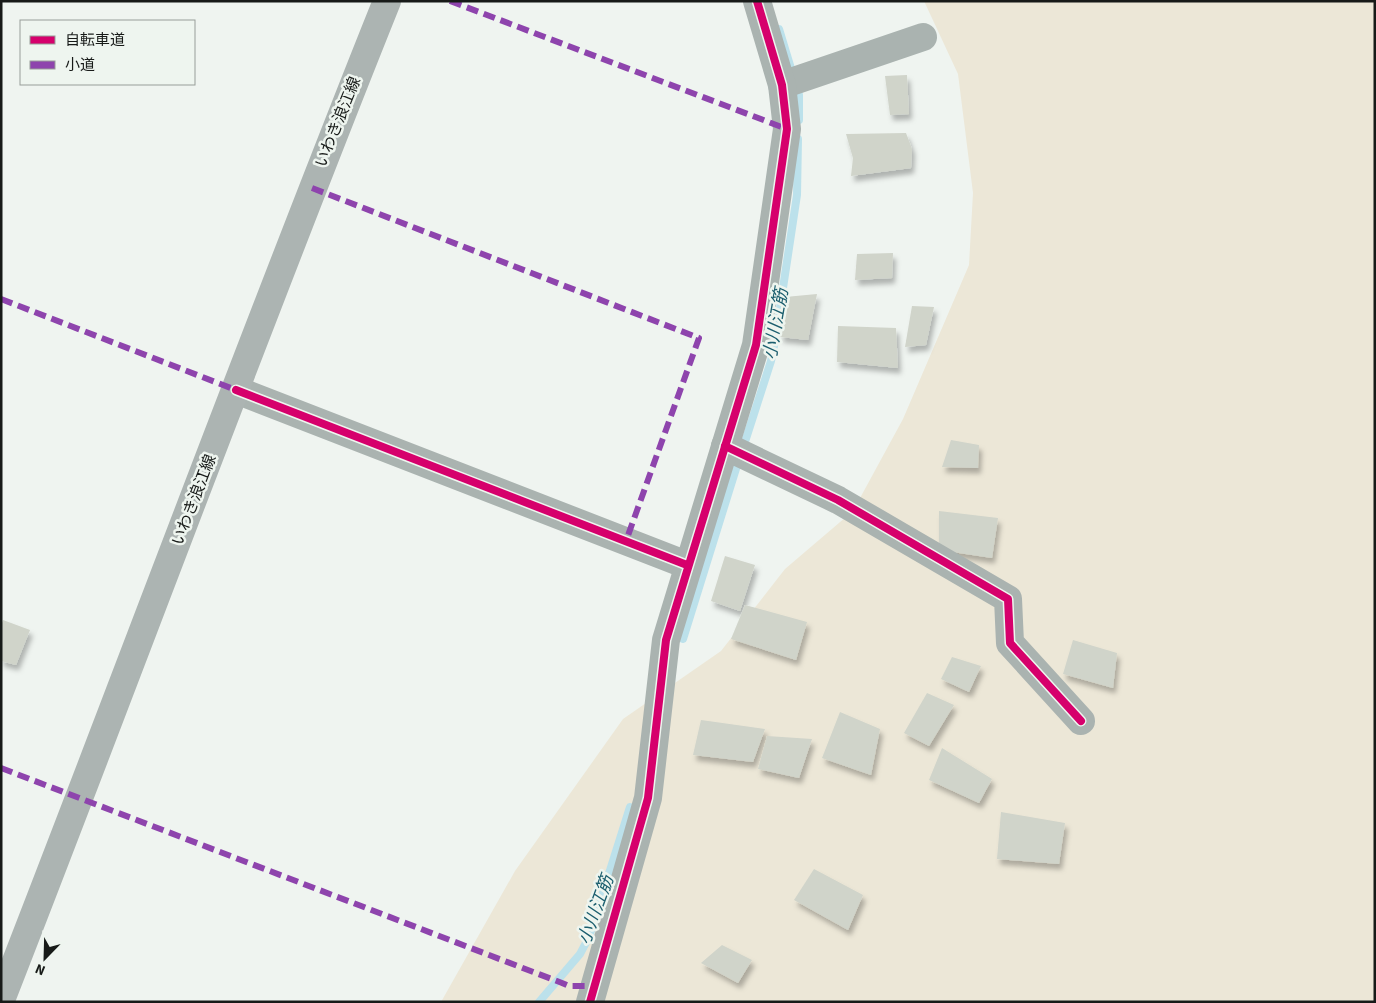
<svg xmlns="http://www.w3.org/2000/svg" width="1376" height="1003" font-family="'Source Sans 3','Noto Sans JP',sans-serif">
<defs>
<filter id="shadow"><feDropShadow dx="3" dy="5.5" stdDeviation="2.5" flood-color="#0004"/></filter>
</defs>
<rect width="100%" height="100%" fill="#eff4f0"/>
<path fill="#ece7d7" d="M924,1h451v1001h-934l74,-131 108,-152 98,-68 64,-82 68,-58 50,-92 66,-154 4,-72 -15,-119z"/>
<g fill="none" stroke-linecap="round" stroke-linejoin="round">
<g stroke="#bce1eb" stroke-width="8">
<path d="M779,29l20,66v25"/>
<path d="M743,448l28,-87 4,-20 22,-146 1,-56"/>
<path d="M683,639l56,-180"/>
<path d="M539,1002l41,-48 9,-17 41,-130"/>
</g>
</g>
<g fill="#d0d4ca" filter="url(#shadow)">
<path d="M907,75l2,39 -19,1 -5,-39z"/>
<path d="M906,133l6,16 -1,19 -60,8 2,-18 -7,-24z"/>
<path d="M893,253l-1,25 -37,2 2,-26z"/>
<path d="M817,294l-9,46 -28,-3 5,-40z"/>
<path d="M912,306l22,1 -8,38 -21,2z"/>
<path d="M838,326l58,2 2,40 -61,-6z"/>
<path d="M951,440l28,5 -1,23 -36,-1z"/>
<path d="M939,511l59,7 -6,40 -53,-8z"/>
<path d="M725,556l30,9 -15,46 -29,-10z"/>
<path d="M745,605l62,17 -11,38 -65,-21z"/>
<path d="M3,620l27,10 -14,35 -15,-4v-35z"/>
<path d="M1073,640l44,13 -4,35 -50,-14z"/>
<path d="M952,657l29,9 -12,26 -28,-13z"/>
<path d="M927,693l27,12 -25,41 -25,-13z"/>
<path d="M840,712l40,17 -9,46 -49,-17z"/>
<path d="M701,720l64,9 -12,33 -60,-7z"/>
<path d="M767,736l45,3 -13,39 -41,-9z"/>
<path d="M942,748l50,31 -13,24 -50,-23z"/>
<path d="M1001,812l64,11 -6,41 -62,-5z"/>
<path d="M814,869l49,26 -15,35 -54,-30z"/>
<path d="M722,945l30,15 -14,23 -37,-20z"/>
</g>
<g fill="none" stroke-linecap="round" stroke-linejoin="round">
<g stroke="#aab3b0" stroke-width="28">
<path d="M782,85l141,-48"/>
<path d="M236,390l451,175"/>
<path d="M725,446l113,54 170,99 2,44 71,78"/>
<path d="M590,1002l58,-204 18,-158 90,-295 31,-216 -5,-44 -25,-84"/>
</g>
<path stroke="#acb4b2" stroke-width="28" d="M1,1000c130,-333 253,-668 386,-999"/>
<g stroke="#8e44ad" stroke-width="6" stroke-dasharray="12 6" stroke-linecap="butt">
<path d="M450,1l337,128"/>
<path d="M312,188l387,150 -73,203"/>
<path d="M1,299l235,91"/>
<path d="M1,768l561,215 7,3h26"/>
</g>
<g stroke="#eef5ef" stroke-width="11">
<g id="cycleway">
<path d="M236,390l451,175"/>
<path d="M725,446l113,54 170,99 2,44 71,78"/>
<path d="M590,1002l58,-204 18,-158 90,-295 31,-216 -5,-44 -25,-84"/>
</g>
</g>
<use href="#cycleway" stroke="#d6006c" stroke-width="8"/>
</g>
<g text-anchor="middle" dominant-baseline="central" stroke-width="5" stroke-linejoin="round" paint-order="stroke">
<g font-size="16" fill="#171a18" stroke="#eef5ef">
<text transform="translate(338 122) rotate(-68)">いわき浪江線</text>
<text transform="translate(194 500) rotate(-69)">いわき浪江線</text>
</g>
<g font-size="18" font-style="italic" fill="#1b5e6e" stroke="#eef5ef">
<text transform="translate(776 324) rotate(-80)">小川江筋</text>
<text transform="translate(596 910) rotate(-70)">小川江筋</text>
</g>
</g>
<rect width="1376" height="1003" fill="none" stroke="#171a18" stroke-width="5"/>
<rect x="20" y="20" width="175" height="65" fill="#eef5ef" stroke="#989d99"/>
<rect x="30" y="36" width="25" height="8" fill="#d6006c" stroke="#989d99"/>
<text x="65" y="45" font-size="15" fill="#171a18">自転車道</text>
<rect x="30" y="61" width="25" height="8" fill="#8e44ad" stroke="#989d99"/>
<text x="65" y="70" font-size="15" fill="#171a18">小道</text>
<g transform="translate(45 958) rotate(203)" stroke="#eef5ef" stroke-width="4" paint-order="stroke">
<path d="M0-4L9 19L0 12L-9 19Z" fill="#171a18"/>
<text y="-8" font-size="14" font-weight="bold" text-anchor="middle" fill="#171a18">N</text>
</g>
</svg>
